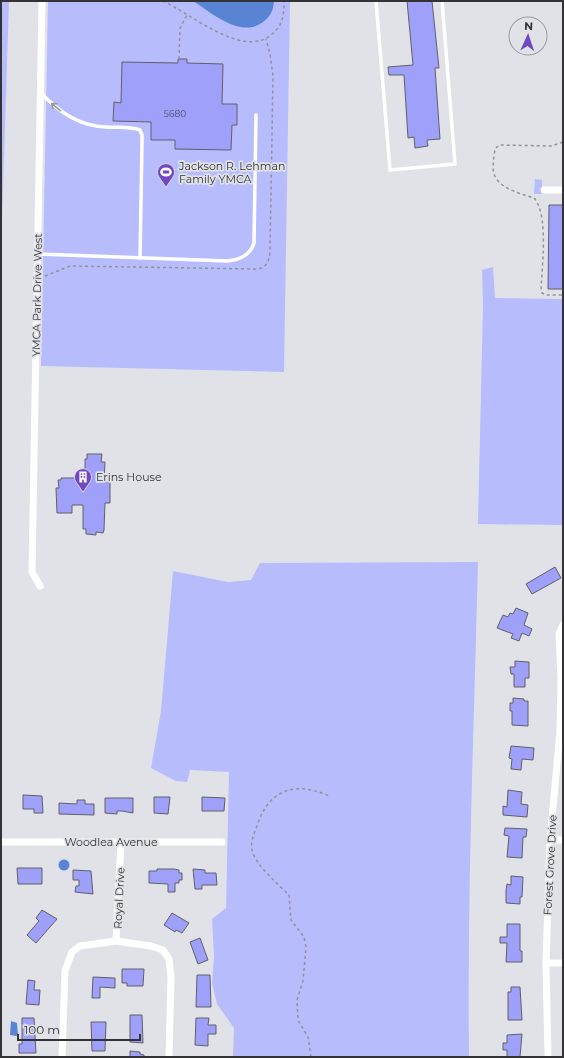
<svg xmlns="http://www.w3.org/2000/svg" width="564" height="1058" font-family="Montserrat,sans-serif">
<rect width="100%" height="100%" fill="#e1e2e8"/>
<g fill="#b7bcfd">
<path d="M1,1h8l-8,251z"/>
<path d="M48,1h242l-6,371 -243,-6z"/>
<path d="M535,179l7,1v14h-8z"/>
<path d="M493,267l2,31 68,1v226l-85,-1 5,-220 -1,-34z"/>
<path d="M478,562c-4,165 -11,330 -9,495h-236l1,-29 -17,-24 -5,-21 2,-27 -2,-37 14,-11 3,-136 -39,-2 -3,12 -11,-1 -25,-13 10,-57 12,-140 55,11 23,-2 9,-17z"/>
</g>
<g fill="#5984d3">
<path d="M193,1h81c-1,10 -3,15 -11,21 -22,17 -51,-9 -70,-21z"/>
<circle cx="64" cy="865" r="5.5"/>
<path d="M11,1021l6,2 1,12 -2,1 -6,-1z"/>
</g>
<g fill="#9ea0fa" stroke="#606066">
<path d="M407,1h25l7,67h-4l5,71 -13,1 1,6 -13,2 -1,-11 -6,1 -4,-63h-15l-1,-8 25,-2z"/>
<path d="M178,59h9v4l36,1 -1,40h15v21h-5l-1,25 -56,-1v-9h-24v-18l-38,-1 1,-19 7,1 1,-41 56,1z"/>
<path d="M549,205h14v84h-15z"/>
<path d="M87,454h15l-1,8h4l-1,20h6v21h-5l-1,27 -1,3 -7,-1v3l-10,-1v-5h-3v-24h-11v8h-15l-1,-25h3l-1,-8h3v-2h24v-19h2z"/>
<path d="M555,567l6,11 -29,16 -6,-10z"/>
<path d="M516,608l12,5 -4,12 8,4 -3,7 -7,-3 -3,8 -8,-3 2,-4 -16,-6 6,-13 5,2 2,-4 3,1z"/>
<path d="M515,661l14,1v16h-4v9h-11v-13h-3l-1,-7h5z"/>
<path d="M513,698l11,1v2h4v25l-16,-1v-14h-2v-8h3z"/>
<path d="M511,746l23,2 -1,12 -11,-1 -1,11 -10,-1 1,-10 -3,-1z"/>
<path d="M508,790l14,2 -1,12 7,1 -1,12 -24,-2v-9l4,1z"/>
<path d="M23,795l19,1 1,17h-9v-4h-11z"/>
<path d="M154,797h16l-2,17 -14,-1z"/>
<path d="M202,797l23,1 -1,13h-22z"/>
<path d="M105,798h28v15l-11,-2h-5v3l-12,-1z"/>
<path d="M77,800h8v4h9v11l-35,-1v-11l18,1z"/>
<path d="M505,828l22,1 -1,8h-3l-1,21 -15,-1 2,-21 -5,-1z"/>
<path d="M17,868h25v16h-24z"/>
<path d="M157,869h17l5,1v3h3v7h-3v3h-4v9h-7v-8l-19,-1v-12h8z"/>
<path d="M193,869l12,1v3h11l1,12h-15v4h-7z"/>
<path d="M73,870l18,1 2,23 -18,-2 1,-6h3v-6h-6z"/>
<path d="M511,876l12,1 -1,20h-2v7l-14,-1v-13l1,-6 4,1z"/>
<path d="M42,910l15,9 -21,24 -9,-8 12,-14 -3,-3z"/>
<path d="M172,913l17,10 -7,10 -6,-3 -1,2 -11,-7z"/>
<path d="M507,924h13v27h2v11h-16l1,-19h-7v-6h7z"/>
<path d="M200,938l8,22 -10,4 -8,-22z"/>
<path d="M122,969h22l-1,17h-16v-3h-5z"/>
<path d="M197,975h13l1,32h-15z"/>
<path d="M93,977l22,1v10l-15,-1v11h-8z"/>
<path d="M28,980l7,1 -1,9h6l-1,15 -13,-1z"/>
<path d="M511,987h9l2,33h-14v-28h3z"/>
<path d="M130,1015h12l1,28 -13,-1z"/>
<path d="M22,1018h12l2,35h-17v-9h3z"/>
<path d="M196,1018h13l-1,7h8v9h-8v12l-13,-1z"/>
<path d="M91,1022h15l-1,29h-13z"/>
<path d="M522,1034l-2,23h-13v-7h-4v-7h4v-8z"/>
<path d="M130,1051l10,1v2l4,1v2h-14z"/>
</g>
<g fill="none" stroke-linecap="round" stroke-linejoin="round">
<g stroke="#929296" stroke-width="1.5" stroke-dasharray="3 3" stroke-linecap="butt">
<path d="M163,1c27,12 81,59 109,33 11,-9 12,-19 12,-33"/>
<path d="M179,59l1,-31 7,-13"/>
<path d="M563,142l-11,4 -53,-1 -4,4c-1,7 -3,18 -1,25 5,15 28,20 40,24 13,14 9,58 8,76 0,7 -2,12 0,19l4,2h17"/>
<path d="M45,276l25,-10 185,3c11,0 14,-7 15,-17l3,-176 -3,-22 -4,-15"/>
<path d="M311,1057l-3,-20 -10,-17 -1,-20 6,-19 3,-34 -2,-10 -13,-17 -2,-25c-12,-12 -33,-29 -37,-45 -2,-9 3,-18 6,-27 12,-34 38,-42 71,-27"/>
</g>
<g stroke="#fff" stroke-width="3.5">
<path d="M376,1l14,169 65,-6 -13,-163"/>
<path d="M41,93c18,19 38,33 65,34 11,1 23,-1 34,3l2,5v8l-2,115"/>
<path d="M38,254l189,7c12,-1 23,-5 27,-18l2,-128"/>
</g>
<g stroke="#fff" stroke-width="7">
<path d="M544,190h19"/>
<path d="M40,586l-8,-14 10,-571"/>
<path d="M550,840h13"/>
<path d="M1,842h221"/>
<path d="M116,941l5,-99"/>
<path d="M546,963h17"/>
<path d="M62,1057l3,-86 7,-19 8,-6 36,-5 35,5 12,4 6,9 2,18 -2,80"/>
<path d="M548,1057l-2,-94 4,-123 10,-109 1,-51 -2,-46 4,-9"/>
</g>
</g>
<defs><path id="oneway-shaft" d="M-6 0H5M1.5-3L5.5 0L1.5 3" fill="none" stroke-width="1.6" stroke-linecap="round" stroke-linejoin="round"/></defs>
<use stroke="#99999a" href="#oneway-shaft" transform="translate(56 107) rotate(-141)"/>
<defs>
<g id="stadium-pin" transform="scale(0.9)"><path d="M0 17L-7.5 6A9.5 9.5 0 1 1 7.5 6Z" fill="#7248c1" stroke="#e1e2e8"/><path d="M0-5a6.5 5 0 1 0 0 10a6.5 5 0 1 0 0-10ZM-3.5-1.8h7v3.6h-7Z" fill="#fff"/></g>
<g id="building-pin" transform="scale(0.9)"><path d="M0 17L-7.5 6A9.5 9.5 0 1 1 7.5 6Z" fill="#7248c1" stroke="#e1e2e8"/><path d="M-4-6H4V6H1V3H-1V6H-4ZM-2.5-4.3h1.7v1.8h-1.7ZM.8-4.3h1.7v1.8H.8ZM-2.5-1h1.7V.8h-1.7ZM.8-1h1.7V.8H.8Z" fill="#fff"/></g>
</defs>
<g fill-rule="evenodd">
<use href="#stadium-pin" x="166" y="172"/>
<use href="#building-pin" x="83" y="477"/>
</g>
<g text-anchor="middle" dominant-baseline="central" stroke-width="3.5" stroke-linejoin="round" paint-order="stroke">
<g font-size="9" fill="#4e4e66">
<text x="175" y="113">5680</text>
</g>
<g font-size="11" fill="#333335" stroke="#e1e2e8" text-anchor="start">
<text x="179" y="166">Jackson R. Lehman<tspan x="179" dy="13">Family YMCA</tspan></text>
<text x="96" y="477">Erins House</text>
</g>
<g font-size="11" fill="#333335" stroke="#e1e2e8">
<text transform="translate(37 295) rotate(-89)">YMCA Park Drive West</text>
<text x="111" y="842">Woodlea Avenue</text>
<text transform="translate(550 865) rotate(-87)">Forest Grove Drive</text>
<text transform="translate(119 898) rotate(-87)">Royal Drive</text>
</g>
</g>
<rect width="564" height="1058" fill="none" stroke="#333335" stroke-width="4"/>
<g transform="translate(528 36) rotate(3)"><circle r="19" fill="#e1e2e8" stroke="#9b9ca0"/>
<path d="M0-3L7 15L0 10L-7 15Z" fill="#7248c1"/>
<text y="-6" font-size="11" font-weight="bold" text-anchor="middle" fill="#333335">N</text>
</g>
<path d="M18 1034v6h122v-6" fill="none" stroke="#333335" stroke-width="2"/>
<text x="24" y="1034" font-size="12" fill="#333335" stroke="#e1e2e8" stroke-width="3" paint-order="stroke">100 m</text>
</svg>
